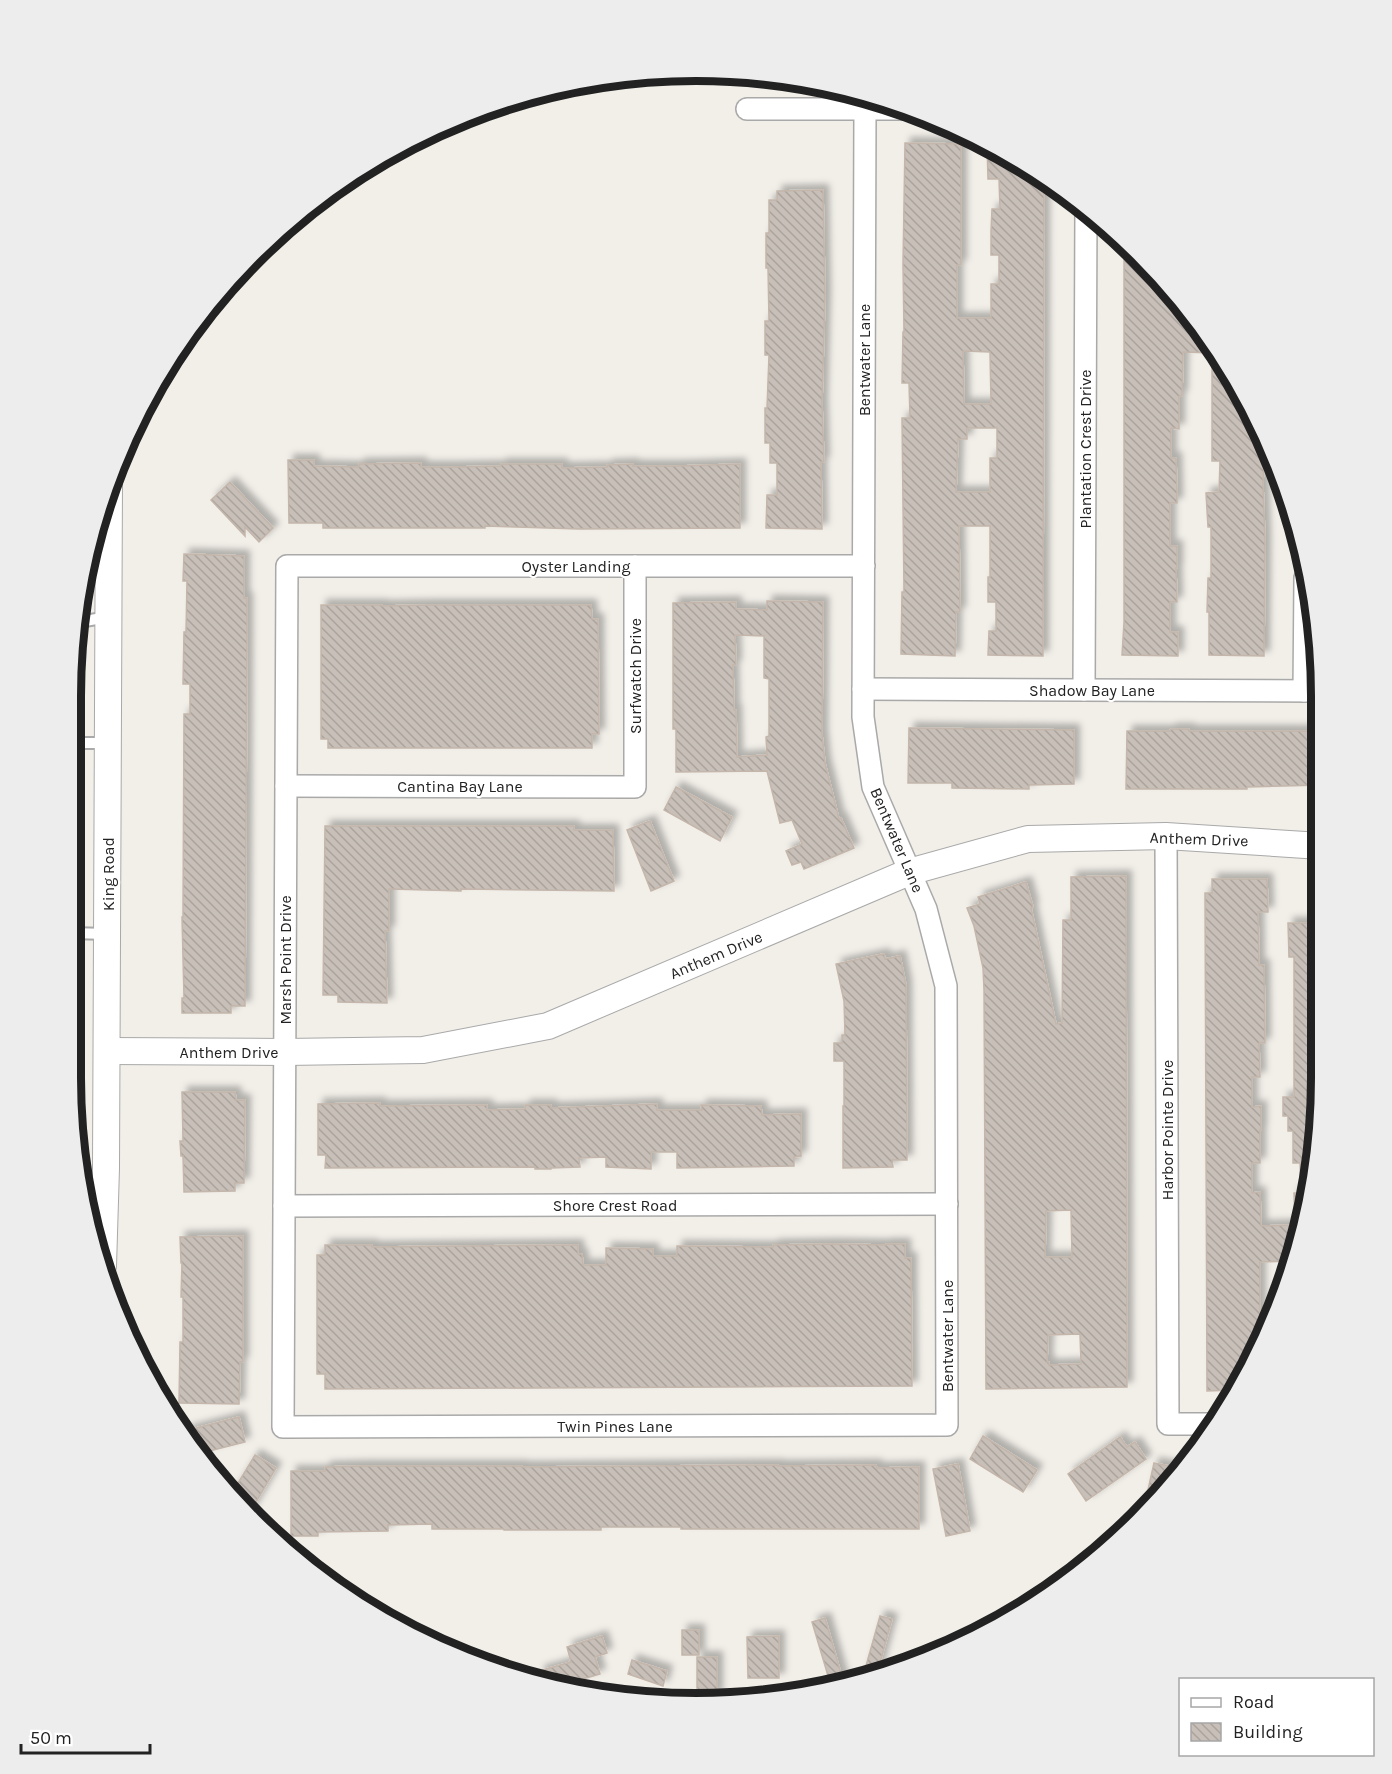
<svg xmlns="http://www.w3.org/2000/svg" width="1392" height="1774" font-family="Karla,sans-serif">
<defs>
<pattern id="building-back-hatch" width="6" height="6" patternUnits="userSpaceOnUse" patternTransform="scale(1.5)"><rect width="6" height="6" fill="#c7bfb8"/><path d="M-1 5l2 2M0 0l6 6M5-1l2 2" fill="none" stroke="#aba49e"/></pattern>
<filter id="shadow"><feDropShadow dx="5.5" dy="-5.5" stdDeviation="3" flood-color="#0004"/></filter>
</defs>
<rect width="100%" height="100%" fill="#f2efe9"/>
<g fill="url(#building-back-hatch)" stroke="#c4b6ab" stroke-width="1.5" fill-rule="evenodd" filter="url(#shadow)">
<path d="M905,143l56,1v121h-4v53h34v-34h8v-29h-8v-24l1,-22h8l-1,-30h-11l-1,-35 57,36 -1,476 -55,-1 1,-24h7v-29h-8v-25h2v-51h-31l1,86h-4l-1,44 -54,-2 1,-62h2l-2,-174h8l-1,-35h-7l1,-51h1l-1,-68zM963,351l27,1 1,52h-27zM967,428h30v30h-7v34h-34l2,-53h9z"/>
<path d="M823,190l2,105 -3,108 2,59h-3l1,67 -56,-1 1,-33h10v-32h-7v-20h-5v-35h2l2,-53h-4v-34h4l-1,-53h-2v-35h3v-33h8v-9z"/>
<path d="M1124,244l42,39 72,100 27,61 -2,39 2,59 -1,114 -55,-1v-43h-2l1,-34h3v-51h-3l-2,-34 13,-1 1,-31h-8v-108l-29,-1 -1,44h-3v33l-8,-1v30h5l1,35v10h-7v43h7v22h-1l1,34h-7v30h8v24l-56,-1 2,-33z"/>
<path d="M288,460h26v6l45,1v-3l62,-1v4h32l48,-1v-2h61v4l45,-1v-2l26,-1v2h45l62,-2v64l-161,1 -94,-3v2h-162v-5h-34z"/>
<path d="M230,482l43,46 -14,14 -14,-15v9l-34,-36z"/>
<path d="M184,554l60,2v42h3v35l-2,373h-14v7h-49v-15h2l-2,-81h1l1,-203h6v-30h-7l1,-52h2l1,-51h-4z"/>
<path d="M767,601l56,1 -1,132 3,29 14,56 2,-1 13,30 -50,21 -3,-7 -9,3 -6,-14 16,-7 -10,-24 -12,3 -13,-52 -91,1v-43h-3v-126l63,-1v7l31,1zM735,635l29,1v42l5,1v57l-3,1 1,18 -30,2 -1,-47h-2l-1,-45h3z"/>
<path d="M321,605h61v1l47,-1h162l1,14h6l1,115h-7v14h-264v-9h-7z"/>
<path d="M909,728l165,2v54l-45,1v4l-77,-1v-5h-44z"/>
<path d="M1171,729h18v2h131l1,54 -74,2v2h-121l1,-58h43z"/>
<path d="M676,787l56,30 -12,24 -56,-31z"/>
<path d="M650,821l24,60 -23,10 -24,-61z"/>
<path d="M325,826h249v4h39l1,61 -153,-2v2l-72,-2v42h-4l2,72 -49,-1v-7h-15z"/>
<path d="M1126,876l1,511 -141,2 -2,-399 -1,-22 -9,-42 -7,-18 13,-4 -2,-7 48,-15 7,25 -2,1 25,116 6,-1 1,-103h8v-43zM1071,1210l1,47h-27l1,-46zM1080,1334l1,30 -32,1v-3h-2l1,-27z"/>
<path d="M1212,879h55l1,33h-10l1,53h5l1,78h-6l1,34h-8v30l9,-1v24h-1v33h-8v30l8,-1 1,34 34,-1 -1,-32h7l-1,-30h-7v-32h-5v-15h-5v-19h11v-140h-5l-1,-34h33l1,155 -12,122 -19,61 -31,1v50h10l1,12 -36,66 -28,1 -2,-498h7z"/>
<path d="M884,954l1,5 15,-3 6,29 1,175h-15l1,7 -50,1v-62h1v-45h-10v-18h8v-8h3l-1,-34 -8,-37z"/>
<path d="M182,1092h53l1,8h9l-1,83h-9v8l-51,1 -1,-36h-2l-1,-15h3z"/>
<path d="M380,1103v3l107,-1v5l38,-1v-4h26v3l106,-4v6h45l-1,-5 60,1 1,9 39,-1v42l-7,1v9l-117,2v-16h-26v17l-45,-2v-10l-27,1 1,9 -29,1v1h-16v-2l-210,1 1,-13h-8v-51z"/>
<path d="M243,1236v126h-3l-1,42 -60,-1 1,-61h3v-45h-2l1,-34h-1l-1,-26z"/>
<path d="M833,1244l53,1v-1h19v14h6l1,128 -587,3v-15h-8v-119h8v-10h47v2l206,-2v9h4l1,11h23v-17l47,1v7h24v-10l96,1v-2z"/>
<path d="M239,1417l6,25 -43,11 -17,-22z"/>
<path d="M983,1436l54,34 -14,22 -53,-33z"/>
<path d="M1120,1437l7,10 8,-5 11,17 -60,42 -18,-27z"/>
<path d="M255,1455l21,13 -27,46 -17,-21z"/>
<path d="M1154,1463l25,5 -35,40z"/>
<path d="M958,1464l12,67 -24,5 -13,-67z"/>
<path d="M778,1465v1l98,-1 1,3 42,-1v62h-238v-2h-80v3h-97l-1,-1h-71v-5l-44,1v6l-70,1v4h-27v-65h34v-4l36,-1h161v1z"/>
<path d="M880,1616l12,3 -15,55 -15,6z"/>
<path d="M825,1618l19,66 -13,2 -19,-64z"/>
<rect x="682" y="1630" width="17" height="25"/>
<path d="M602,1636l5,17 -12,4 5,17 -41,12 -17,-3 -3,-12 32,-9 -4,-15z"/>
<path d="M779,1636v42h-31l-1,-41z"/>
<rect x="697" y="1657" width="20" height="39"/>
<path d="M632,1660l35,11 -4,15 -35,-12z"/>
</g>
<g fill="none" stroke-linecap="round" stroke-linejoin="round">
<g stroke="#a9a9a9" stroke-width="14">
<g id="service">
<path d="M79,622l29,-5"/>
<path d="M72,743h37"/>
<path d="M71,933l36,1"/>
</g>
</g>
<g stroke="#a9a9a9" stroke-width="24">
<g id="minor">
<path d="M747,109h156"/>
<path d="M864,566h-577l-4,861 664,-2 -1,-439 -20,-77 -53,-122 -10,-70 2,-608"/>
<path d="M863,689l457,2"/>
<path d="M1084,690l2,-482"/>
<path d="M1304,691l1,-113"/>
<path d="M286,786l349,1v-221"/>
<path d="M1166,836l2,588h49"/>
<path d="M284,1206l663,-2"/>
</g>
</g>
<g stroke="#a9a9a9" stroke-width="28">
<g id="tertiary">
<path d="M107,1051l178,1 138,-2 125,-24 361,-154 119,-33 138,-3 155,10"/>
<path d="M103,1266l3,-98 3,-687"/>
</g>
</g>
<use href="#service" stroke="#fff" stroke-width="10"/>
<use href="#minor" stroke="#fff" stroke-width="21"/>
<use href="#tertiary" stroke="#fff" stroke-width="26"/>
</g>
<g text-anchor="middle" dominant-baseline="central" stroke-width="4.5" stroke-linejoin="round" paint-order="stroke">
<g font-size="16" fill="#222" stroke="#fff">
<text transform="translate(864 360) rotate(-90)">Bentwater Lane</text>
<text transform="translate(1085 449) rotate(-90)">Plantation Crest Drive</text>
<text x="576" y="566">Oyster Landing</text>
<text transform="translate(635 676) rotate(-90)">Surfwatch Drive</text>
<text x="1092" y="690">Shadow Bay Lane</text>
<text x="460" y="786">Cantina Bay Lane</text>
<text transform="translate(1199 839) rotate(2)">Anthem Drive</text>
<text transform="translate(897 840) rotate(67)">Bentwater Lane</text>
<text transform="translate(108 874) rotate(-90)">King Road</text>
<text transform="translate(716 955) rotate(-23)">Anthem Drive</text>
<text transform="translate(285 960) rotate(-90)">Marsh Point Drive</text>
<text x="229" y="1052">Anthem Drive</text>
<text transform="translate(1167 1130) rotate(-90)">Harbor Pointe Drive</text>
<text x="615" y="1205">Shore Crest Road</text>
<text transform="translate(947 1336) rotate(-90)">Bentwater Lane</text>
<text x="615" y="1426">Twin Pines Lane</text>
</g>
</g>
<path d="M0 0H1392V1774H0ZM696 81H696A615 615 0 0 1 1311 696V1078A615 615 0 0 1 696 1693H696A615 615 0 0 1 81 1078V696A615 615 0 0 1 696 81Z" fill="#ededed" fill-rule="evenodd"/>
<path fill="none" stroke="#222" stroke-width="8" d="M696 81H696A615 615 0 0 1 1311 696V1078A615 615 0 0 1 696 1693H696A615 615 0 0 1 81 1078V696A615 615 0 0 1 696 81Z"/>
<rect x="1179" y="1678" width="195" height="78" fill="#ffffff" stroke="#a7a7a7" stroke-width="1.5"/>
<rect x="1191" y="1698" width="30" height="9" fill="#ffffff" stroke="#a7a7a7" stroke-width="1.5"/>
<text x="1233" y="1708" font-size="18" fill="#222222">Road</text>
<rect x="1191" y="1723" width="30" height="18" fill="url(#building-back-hatch)" stroke="#a7a7a7" stroke-width="1.5"/>
<text x="1233" y="1738" font-size="18" fill="#222222">Building</text>
<path d="M21 1744v9h129v-9" fill="none" stroke="#222222" stroke-width="3"/>
<text x="30" y="1744" font-size="18" fill="#222222" stroke="#ffffff" stroke-width="4.5" paint-order="stroke">50 m</text>
</svg>
